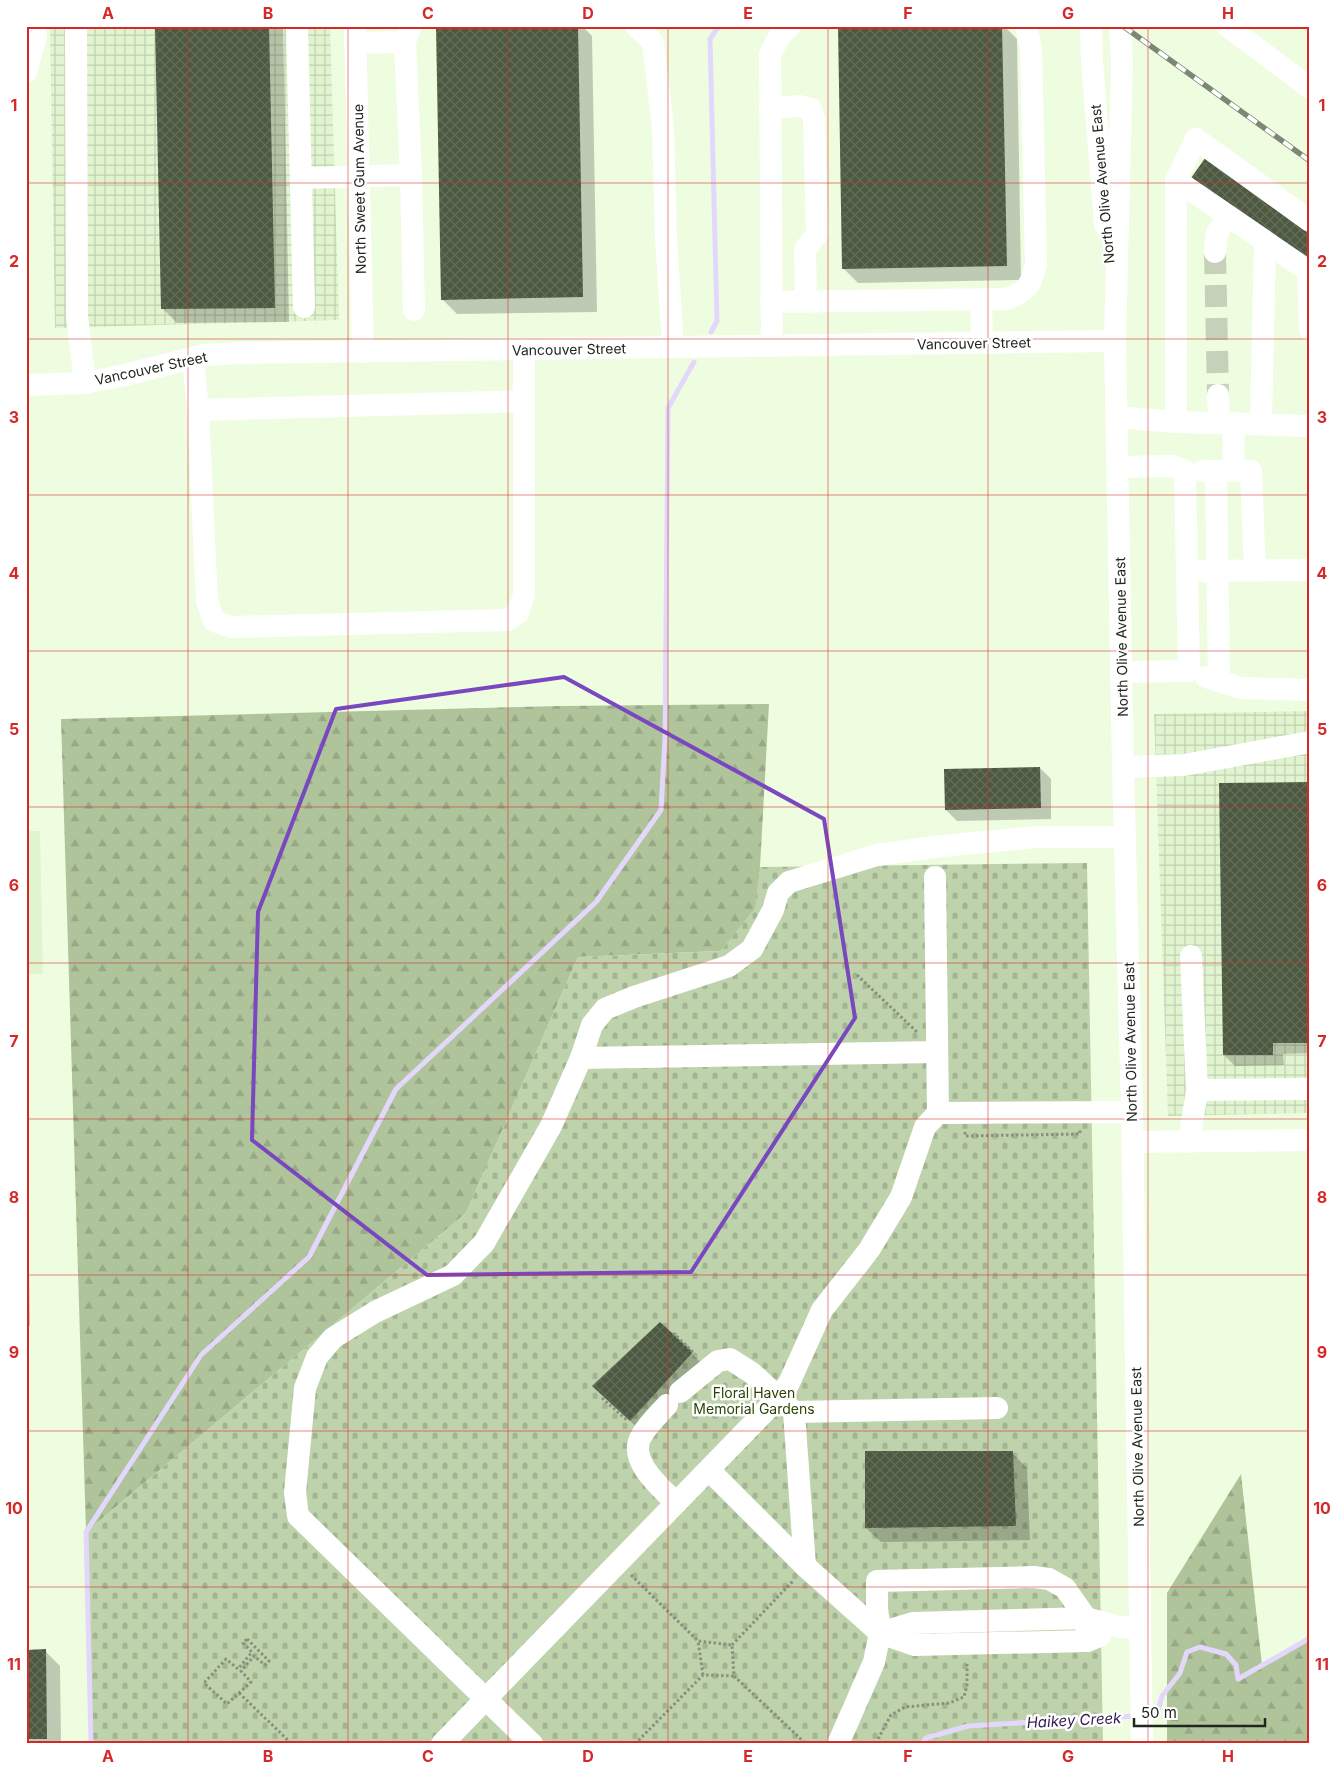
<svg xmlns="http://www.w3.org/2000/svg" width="1336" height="1770" font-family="Inter,sans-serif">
<defs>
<pattern id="industrial-grid" width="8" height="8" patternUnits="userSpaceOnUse" patternTransform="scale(1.25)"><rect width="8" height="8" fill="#e1f4d0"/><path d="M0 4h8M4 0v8" fill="none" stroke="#c1d1b2"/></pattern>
<pattern id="forest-firs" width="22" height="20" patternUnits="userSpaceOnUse" patternTransform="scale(1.25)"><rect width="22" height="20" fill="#afc49b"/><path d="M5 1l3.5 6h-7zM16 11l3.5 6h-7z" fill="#96a885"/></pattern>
<pattern id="cemetery-stones" width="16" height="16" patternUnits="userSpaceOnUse" patternTransform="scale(1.25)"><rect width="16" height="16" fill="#bed2ab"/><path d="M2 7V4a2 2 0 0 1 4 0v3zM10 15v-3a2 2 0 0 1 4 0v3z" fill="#a3b493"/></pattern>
<pattern id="building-cross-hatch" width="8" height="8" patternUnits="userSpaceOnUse" patternTransform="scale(1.25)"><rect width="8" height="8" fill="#4d5941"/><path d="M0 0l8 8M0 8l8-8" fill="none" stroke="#636d59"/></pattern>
</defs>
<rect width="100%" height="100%" fill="#eefde0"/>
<path fill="#e1f4d0" d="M40,831l3,143h-17v-143z"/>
<g fill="url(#industrial-grid)">
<path d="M50,26h280l9,294 -284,8z"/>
<path d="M1310,711v402l-142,3 -14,-402z"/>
</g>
<g fill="url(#forest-firs)">
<path d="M769,704l-9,163 -4,41 -35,43 -143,6 -112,256 -380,319 -25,-813 499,-13z"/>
<path d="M1241,1474l21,191 48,-27v106h-143v-151z"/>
</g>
<path fill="url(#cemetery-stones)" d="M1087,863l16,881h-1012l-5,-212 380,-319 112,-256 143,-6 34,-43 5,-41z"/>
<g fill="#0003">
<path d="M156,26h127l6,296 -112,1 -14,-14z"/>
<path d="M437,26h145l10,10 5,276 -140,2 -15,-15z"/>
<path d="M872,26h132l13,13 4,241 -163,3 -15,-15z"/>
<path d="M1040,768l11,11v40l-94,2 -11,-11z"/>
<path d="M1310,783v270l-27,1 1,11 -49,1 -11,-11z"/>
<path d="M26,1268l3,2 1,56h-4z"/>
<path d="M660,1324l47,44 -62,67 -37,-35z"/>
<path d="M1012,1453l15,15 3,72 -149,2 -15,-14z"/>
<path d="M26,1651h19l15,15 1,78h-35z"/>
</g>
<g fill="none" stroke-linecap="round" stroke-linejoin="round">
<g stroke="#e3d8fc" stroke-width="5">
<path d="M711,332l6,-11 -7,-282 9,-13"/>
<path d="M1146,1716l9,-1 3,-4 4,-15 18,-23 7,-21 13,-5 26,7 10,11 2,14 72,-41"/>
<path d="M91,1744l-5,-212 115,-177 108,-98 87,-168 200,-187 65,-92 4,-72 3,-330 26,-46"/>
<path d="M922,1744l4,-6 42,-12 167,-10"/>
</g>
</g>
<g fill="url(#building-cross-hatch)">
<path d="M155,26h114l6,282 -114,1z"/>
<path d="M436,26h142l5,271 -142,3z"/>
<path d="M838,26h164l5,240 -165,3z"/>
<path d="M1208,154l102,74v37l-119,-87z"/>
<path d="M1040,767l1,41 -96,2 -1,-41z"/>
<path d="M1310,782v261h-37v12h-50l-4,-272z"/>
<path d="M660,1322l33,30 -63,69 -38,-35z"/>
<path d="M865,1451h148l3,75 -151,2z"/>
<path d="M46,1649l1,90h-21v-89z"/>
</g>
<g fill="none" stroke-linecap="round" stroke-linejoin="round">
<path stroke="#c5d2b9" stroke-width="22" stroke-dasharray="22 11" stroke-linecap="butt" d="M1215,252l3,143"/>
<g stroke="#87917e" stroke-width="3" stroke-dasharray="2.5 2.5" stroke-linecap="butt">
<path d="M857,975l61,58"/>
<path d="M965,1132v4l115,-2v-4"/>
<path d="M673,1333l22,21"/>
<path d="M602,1398l26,23"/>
<path d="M631,1575l67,66"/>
<path d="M247,1639l22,22 -4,4 -11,-9 -13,15 10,11 -24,22 -23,-21 22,-24 12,10 14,-17 -9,-9z"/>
<path d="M732,1645l61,-64"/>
<path d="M734,1676l72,68"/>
<path d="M239,1693l53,51"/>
<path d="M635,1744l68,-69 31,1 -2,-31 -34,-4 5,34"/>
<path d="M878,1744l1,-7 12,-22 14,-8 44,-4 15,-6 3,-12v-21"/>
</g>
<g stroke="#fff" stroke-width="22">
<path d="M76,26l1,290 8,67"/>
<path d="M297,26l7,281"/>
<path d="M355,26l8,326"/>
<path d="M636,26l17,16 10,87 3,108 7,110"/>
<path d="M1091,26l1,35 13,164"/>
<path d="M1120,26l2,36 -7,279 8,426 9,345 10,632"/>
<path d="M1227,26l83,62"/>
<path d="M405,42l6,133 3,135"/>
<path d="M355,43l50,-1 6,-16"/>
<path d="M26,72l10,-36v-10"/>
<path d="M770,108l30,-2 11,3 3,10 3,115c-4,7 -10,10 -12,17l1,51"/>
<path d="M301,178l110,-3"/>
<path d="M1176,180l20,-41 114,82"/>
<path d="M1215,252l2,-19 11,-17"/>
<path d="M1308,271l2,59"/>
<path d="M981,300l1,43"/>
<path d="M771,302l236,-3c21,-9 23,-12 29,-34l-5,-217 -5,-22"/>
<path d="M772,346l-2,-292 9,-17 11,-11"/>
<path d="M193,359l5,51 9,191 7,20 17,6 276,-7 11,-7 6,-18v-246"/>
<path d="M26,385l59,-2 40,-8 79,-20 35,-2 876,-12"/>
<path d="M1218,395l1,28"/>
<path d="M198,410l326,-9"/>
<path d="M1117,417l59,5 134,4"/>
<path d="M1176,422v-242l134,92"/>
<path d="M1261,424l4,-182"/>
<path d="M1118,467l54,-1 13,5 4,200 -68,1"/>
<path d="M1203,471h48l4,100"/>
<path d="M1216,471l3,210"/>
<path d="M1233,471l1,-48"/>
<path d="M1203,571l107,-1"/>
<path d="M1206,677l35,11 69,2"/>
<path d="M1123,767l61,-2 126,-23"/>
<path d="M1191,956l6,134 113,-1"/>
<path d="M581,1058l356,-6"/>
<path d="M938,1113l194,-1"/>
<path d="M1132,1142l178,-2"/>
<path d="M1189,1142l8,-52"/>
<path d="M680,1392l38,-31 12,-2 22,14 42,39 11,154"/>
<path d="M667,1405c-8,9 -19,19 -25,30 -16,24 19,53 34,68"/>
<path d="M794,1412l203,-4"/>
<path d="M709,1470l96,96 75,67 -6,29 -36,82"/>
<path d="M880,1633l-3,-25v-27l157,-4 15,2 16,9 21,30 1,23"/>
<path d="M880,1633l33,-10 173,-5 33,9 20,1"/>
<path d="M880,1633l35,12 172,-4 13,-5"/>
<path d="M442,1744l337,-347 10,-14 33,-73 47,-60 32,-53 24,-70 13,-14 -3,-236"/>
<path d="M532,1744l-234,-228 -3,-24 10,-104 12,-31 16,-19 42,-26 78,-37 31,-32 67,-117 30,-68 11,-33 13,-16 29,-12 95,-31 23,-17 21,-39 5,-17 11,-11 88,-27 65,-9 96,-9h87"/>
</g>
<g stroke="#7e8775" stroke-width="5.5">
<path id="rail" d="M1123,26l187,135"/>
</g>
<use href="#rail" stroke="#fff" stroke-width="4" stroke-dasharray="11" stroke-linecap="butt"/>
</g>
<path fill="none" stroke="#7947bf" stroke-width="4" stroke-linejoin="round" d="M564,677l260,142 31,199 -164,254 -264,3 -175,-135 6,-228 78,-203z"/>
<path fill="none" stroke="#d62828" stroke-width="1" stroke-opacity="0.55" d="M188,26v1718M348,26v1718M508,26v1718M668,26v1718M828,26v1718M988,26v1718M1148,26v1718M26,183h1284M26,339h1284M26,495h1284M26,651h1284M26,807h1284M26,963h1284M26,1119h1284M26,1275h1284M26,1431h1284M26,1587h1284"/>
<g text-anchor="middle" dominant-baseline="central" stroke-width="5" stroke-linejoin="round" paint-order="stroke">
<g font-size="14" fill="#22271d" stroke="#fff">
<text transform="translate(1102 184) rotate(-95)">North Olive Avenue East</text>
<text transform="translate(359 189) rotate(-91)">North Sweet Gum Avenue</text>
<text transform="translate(974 343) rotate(-1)">Vancouver Street</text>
<text transform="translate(569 349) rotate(-1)">Vancouver Street</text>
<text transform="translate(151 368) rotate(-12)">Vancouver Street</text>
<text transform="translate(1121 637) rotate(-91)">North Olive Avenue East</text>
<text transform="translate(1130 1042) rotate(-91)">North Olive Avenue East</text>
<text transform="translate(1137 1447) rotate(-91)">North Olive Avenue East</text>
</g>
<g font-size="14" fill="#2a4302" stroke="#fff">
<text x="754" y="1392">Floral Haven<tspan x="754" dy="16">Memorial Gardens</tspan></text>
</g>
<g font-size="15" font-style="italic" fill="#321d51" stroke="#fff">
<text transform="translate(1074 1720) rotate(-3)">Haikey Creek</text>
</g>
</g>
<rect width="1336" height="1770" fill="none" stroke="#ffffff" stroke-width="55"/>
<path d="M1134 1718v8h131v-8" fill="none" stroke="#22271d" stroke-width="2.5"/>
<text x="1141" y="1718" font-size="15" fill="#22271d" stroke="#ffffff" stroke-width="4" paint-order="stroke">50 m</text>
<rect x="28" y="28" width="1280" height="1714" fill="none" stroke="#d62828" stroke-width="2"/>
<g font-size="16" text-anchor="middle" font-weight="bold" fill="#d62828">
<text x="108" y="19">A</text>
<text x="268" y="19">B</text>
<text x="428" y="19">C</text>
<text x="588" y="19">D</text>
<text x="748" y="19">E</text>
<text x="908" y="19">F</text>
<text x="1068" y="19">G</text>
<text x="1228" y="19">H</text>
<text x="14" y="111">1</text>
<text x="1322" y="111">1</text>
<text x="14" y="267">2</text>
<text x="1322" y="267">2</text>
<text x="14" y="423">3</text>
<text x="1322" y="423">3</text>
<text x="14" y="579">4</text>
<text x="1322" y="579">4</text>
<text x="14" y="735">5</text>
<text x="1322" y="735">5</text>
<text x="14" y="891">6</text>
<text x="1322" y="891">6</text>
<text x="14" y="1047">7</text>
<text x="1322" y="1047">7</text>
<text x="14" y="1203">8</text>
<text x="1322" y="1203">8</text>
<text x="14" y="1358">9</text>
<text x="1322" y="1358">9</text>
<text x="14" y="1514">10</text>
<text x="1322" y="1514">10</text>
<text x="14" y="1670">11</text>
<text x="1322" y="1670">11</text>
<text x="108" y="1762">A</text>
<text x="268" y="1762">B</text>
<text x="428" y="1762">C</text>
<text x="588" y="1762">D</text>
<text x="748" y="1762">E</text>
<text x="908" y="1762">F</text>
<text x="1068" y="1762">G</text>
<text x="1228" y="1762">H</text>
</g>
</svg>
